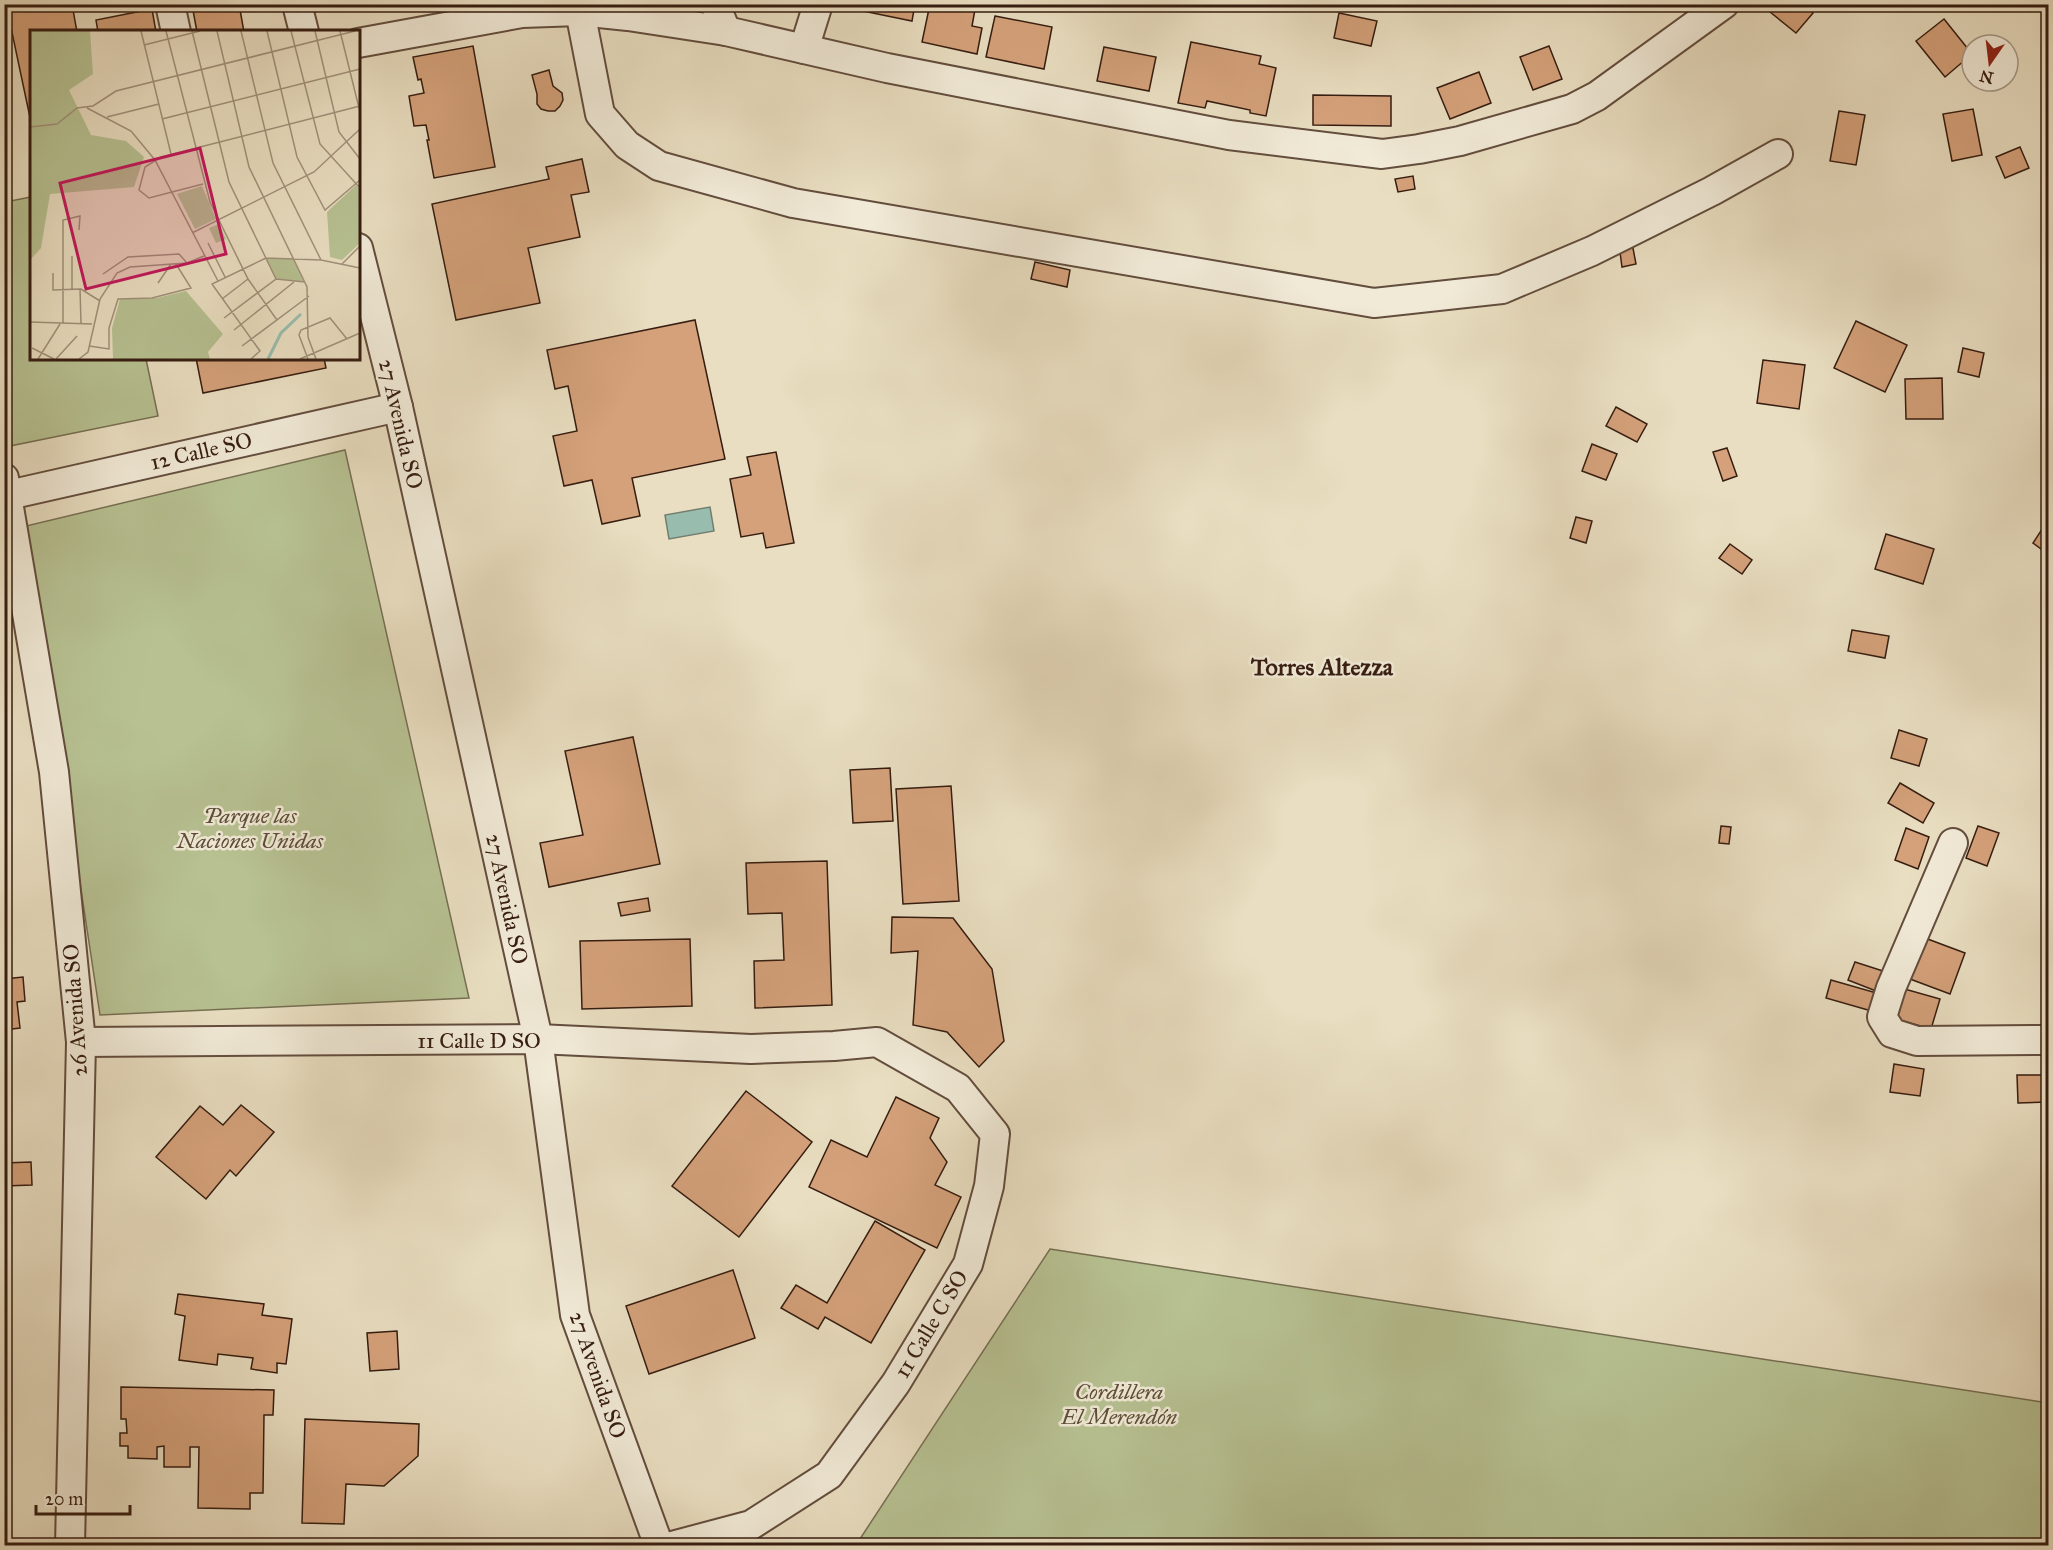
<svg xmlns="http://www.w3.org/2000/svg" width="2053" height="1550" font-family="'IM FELL Great Primer',serif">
<rect width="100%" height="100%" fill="#e9dec1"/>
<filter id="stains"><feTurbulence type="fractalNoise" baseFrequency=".00333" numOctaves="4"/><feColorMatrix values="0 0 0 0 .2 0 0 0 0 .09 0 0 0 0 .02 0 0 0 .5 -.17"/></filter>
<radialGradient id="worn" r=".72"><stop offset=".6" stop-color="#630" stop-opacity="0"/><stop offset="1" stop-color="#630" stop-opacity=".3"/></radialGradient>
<g fill="#b7c192" stroke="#766f52" stroke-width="1.5">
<path d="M31,197l1,161 114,1 12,57 -153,31v-245z"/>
<path d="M345,450l124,548 -369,17 -74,-489z"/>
<path d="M1050,1249l998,154v142h-1192z"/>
</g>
<path fill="#98bdae" stroke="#717d6f" stroke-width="1.5" d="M710,507l4,24 -45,8 -4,-24z"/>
<g fill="#d4a17a" stroke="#361d11" stroke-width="1.5">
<path d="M6,4h66l5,28h-45v95z"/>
<path d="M239,4l5,28h-47l-5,-27z"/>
<path d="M849,4h66l-3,17 -64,-13z"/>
<path d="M930,4h46l-4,22 10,2 -5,26 -55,-12z"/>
<path d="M1777,4h26l10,9 -17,20 -26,-21z"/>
<path d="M152,9l4,23h-58l-2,-12z"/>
<path d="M1339,13l38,8 -6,25 -37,-8z"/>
<path d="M995,16l57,11 -8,42 -58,-12z"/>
<path d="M1944,19l28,35 -27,23 -29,-36z"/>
<path d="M1191,42l70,14 -2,8 17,4 -10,48 -16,-3v-3l-43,-9 -2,7 -27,-5z"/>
<path d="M473,46l22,121 -61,11 -7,-38h2l-3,-15 -12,1 -5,-30 15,-3 -3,-14 -3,1 -5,-23z"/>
<path d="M1549,46l13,33 -29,11 -13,-33z"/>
<path d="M1104,47l52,10 -7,34 -52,-10z"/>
<path d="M549,70l4,16 9,7 1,7 -3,6 -5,5h-7l-7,-2 -4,-5v-10l-5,-19z"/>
<path d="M1479,72l12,31 -41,16 -13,-31z"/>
<path d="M1313,95l78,1v30l-78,-1z"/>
<path d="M1973,109l9,46 -30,6 -9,-47z"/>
<path d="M1839,111l26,4 -9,50 -26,-4z"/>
<path d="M2020,147l9,21 -24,10 -9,-21z"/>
<path d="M2048,151v19l-6,-16z"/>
<path d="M582,159l7,33 -18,3 9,42 -52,11 12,55 -84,17 -24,-116 117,-25 -3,-12z"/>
<path d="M1413,176l2,13 -17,3 -3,-13z"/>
<path d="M1632,243l4,21 -14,3 -3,-22z"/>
<path d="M1035,262l35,8 -3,17 -36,-8z"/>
<path d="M695,320l30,139 -93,19 8,38 -38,8 -10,-44 -28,6 -11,-50 24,-5 -9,-45 -13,3 -8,-39z"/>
<path d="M1856,321l51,24 -22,47 -51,-24z"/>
<path d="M1963,348l21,5 -5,24 -21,-5z"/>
<path d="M196,358h128l2,10 -123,25z"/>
<path d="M1763,360l42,5 -6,44 -42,-6z"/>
<path d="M1942,378l1,41h-37l-1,-40z"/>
<path d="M1616,407l31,17 -10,18 -31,-16z"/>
<path d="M1592,444l25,10 -11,26 -24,-9z"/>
<path d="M1727,448l10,28 -14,5 -10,-29z"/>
<path d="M776,452l18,91 -28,5 -3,-15 -22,4 -11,-58 21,-4 -4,-18z"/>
<path d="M1576,517l16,4 -6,22 -16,-5z"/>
<path d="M2048,520v34l-15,-11z"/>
<path d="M1886,534l48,15 -11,35 -48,-15z"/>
<path d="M1730,544l22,16 -10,14 -23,-16z"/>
<path d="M1852,630l37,6 -4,22 -37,-7z"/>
<path d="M1899,730l28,9 -8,27 -28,-8z"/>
<path d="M633,737l27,127 -111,23 -9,-44 43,-8 -18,-84z"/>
<path d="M890,768l3,53 -40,2 -3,-53z"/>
<path d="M1900,783l34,20 -11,20 -35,-20z"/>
<path d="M951,786l8,115 -56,3 -7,-115z"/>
<path d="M1721,826l10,1 -2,17 -10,-1z"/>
<path d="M1978,826l21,7 -12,33 -21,-8z"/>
<path d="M1906,828l23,9 -11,32 -23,-9z"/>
<path d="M827,861l5,144 -77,3 -1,-47 30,-1 -2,-47 -34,1 -2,-51z"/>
<path d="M648,898l2,13 -29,5 -3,-13z"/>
<path d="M892,917l61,1 39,51 12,72 -25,26 -32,-35 -34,-7 5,-74 -27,2z"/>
<path d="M1925,938l40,15 -15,41 -40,-15z"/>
<path d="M690,939l2,67 -110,3 -2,-68z"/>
<path d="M1855,962l28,9 -7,20 -28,-11z"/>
<path d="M23,977l2,24 -8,1 3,26 -16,2v-51z"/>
<path d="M1831,980l49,14 -5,18 -49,-14z"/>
<path d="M1894,986l46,13 -9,30 -46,-13z"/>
<path d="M1894,1064l30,5 -4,27 -30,-4z"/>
<path d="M2017,1075h31v27l-30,1z"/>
<path d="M746,1091l66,51 -73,95 -67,-51z"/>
<path d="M896,1097l43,21 -9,20 17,24 -12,23 26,12 -24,51 -128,-61 22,-47 36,17z"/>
<path d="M241,1105l33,27 -38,44 -6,-6 -24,29 -50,-42 44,-51 23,19z"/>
<path d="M31,1162l1,23 -28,1v-23z"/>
<path d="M875,1221l50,29 -54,93 -46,-26 -7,12 -37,-21 15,-23 31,18z"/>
<path d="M733,1270l22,68 -106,36 -23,-68z"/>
<path d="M178,1294l86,10 -2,11 30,4 -6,45 -9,-1v10l-26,-4 2,-11 -35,-4 -1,11 -38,-5 6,-44 -10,-2z"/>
<path d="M397,1331l2,38 -29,2 -3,-38z"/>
<path d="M121,1387l153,3 -1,25h-9l-1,78h-13v16l-52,-1 1,-61h-9v20h-26v-21l-7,1v12l-29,-1v-12h-8v-13h7l-1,-14h-5z"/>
<path d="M305,1419l114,5 -1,32 -34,30 -38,-2 -2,40 -42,-1z"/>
</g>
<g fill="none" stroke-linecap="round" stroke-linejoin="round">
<g stroke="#634d3d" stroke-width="32">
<g id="street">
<path d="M170,4l6,28"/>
<path d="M297,4l7,28"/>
<path d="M715,4l11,27"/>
<path d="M580,11l20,103 27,31 32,21 134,37 581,100 128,-14 90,-38 120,-60 66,-37"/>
<path d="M358,43l164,-30 58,-2 48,5 98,15 161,37 342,67 153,19 37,-5 41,-8 112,-32 25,-13 127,-92"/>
<path d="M804,49l14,-45"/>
<path d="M358,248l40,159 140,632 37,276 84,231"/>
<path d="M4,478l50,294 27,270 -11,504"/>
<path d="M4,496l394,-89"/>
<path d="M1953,843l-62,145 -9,29 10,16 25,8 131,-1"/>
<path d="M81,1042l457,-3 213,10 83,-3 43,-4 81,46 37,46 -6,52 -21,78 -72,119 -67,92 -78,50 -79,21"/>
</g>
</g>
<use href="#street" stroke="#f1ead7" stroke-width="28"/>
</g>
<g text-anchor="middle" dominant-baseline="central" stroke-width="5" stroke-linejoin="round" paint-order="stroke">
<g font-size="22" fill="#361d11" stroke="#f1ead7">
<text transform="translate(401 424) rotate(77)">27 Avenida SO</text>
<text transform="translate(201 451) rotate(-13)">12 Calle SO</text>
<text transform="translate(507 899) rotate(78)">27 Avenida SO</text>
<text transform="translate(75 1010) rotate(-94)">26 Avenida SO</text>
<text x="479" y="1040">11 Calle D SO</text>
<text transform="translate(931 1324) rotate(-59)">11 Calle C SO</text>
<text transform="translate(598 1375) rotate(71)">27 Avenida SO</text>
</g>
<g font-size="22" font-style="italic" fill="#5d4e38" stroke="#f1ead7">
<text x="250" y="815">Parque las<tspan x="250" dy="25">Naciones Unidas</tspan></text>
<text x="1119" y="1391">Cordillera<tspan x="1119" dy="25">El Merendón</tspan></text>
</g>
<g font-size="24" font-weight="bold" fill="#361d11" stroke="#f1ead7">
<text x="1322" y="667">Torres Altezza</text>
</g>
</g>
<g transform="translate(30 30)">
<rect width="330" height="330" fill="#e9dec1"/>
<path d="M0,1h60l3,43 -24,16 22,45 35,6 18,16 -10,30 -84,7 -9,54 -11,12zM326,155l4,5v53l-18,17 -12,-3 -3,-45zM172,156l14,33 -21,10 -18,-35zM189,194l7,15 -10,4 -7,-15zM236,228h27l11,24 -28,-3zM156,261l37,43 -15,18 2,7h-97l-1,-31 8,-29 37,-1z" fill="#b7c192"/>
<path fill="none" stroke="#98bdae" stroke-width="3" d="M238,329l13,-26 20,-19"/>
<path fill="none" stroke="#a1917b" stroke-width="1.5" d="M111,1l30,123M136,1l44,171 38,77 29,41M162,1l37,151 47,97 -52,39M187,1l32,136 58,120 1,50 8,22M211,1l32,132 48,97M237,1l30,126 28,53 35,-30M261,1l29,113 40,44M285,1l24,101 21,27M310,1l20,81M114,15l56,-14M57,78l44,23 24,29 63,121M77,87l52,-13M132,89l198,-50M0,97l27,-3 20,-16 16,-2 23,-15 239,-60M173,154l-54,14 -10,-8 6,-23 16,-10 199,-51M162,203l122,-61 46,-43M178,213l17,34M312,234l18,-18M23,243v17l28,-1 19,12M73,244l25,-17 51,-3 8,9M246,249l29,3M128,253l13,-19M42,259v-33M50,259l1,35M192,269l26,-20M0,292l62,2M33,294v-104l17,-4 -1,14M204,300l60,-48M59,316l20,3v-21l9,-29 34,-1 39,-10 -15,-24M212,316l67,-50M2,318l22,11M8,329l22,-35M26,329l21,-23M49,329l9,-7 12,-53 17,-26 13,-6 57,-4 17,-7M221,329l9,-8 -48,-67 54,-26 55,2 39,8M270,329l60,-26M278,329l-9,-24 2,-5 29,-12 17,21"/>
<path fill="#c2185b" fill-opacity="0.15" stroke="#c2185b" stroke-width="3" d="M170,118l26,106 -140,35 -26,-106z"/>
<rect width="330" height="330" fill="none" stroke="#361d11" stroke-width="3"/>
</g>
<rect width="2053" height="1550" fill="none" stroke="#e9dec1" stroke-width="24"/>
<rect x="6" y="6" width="2041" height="1538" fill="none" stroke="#361d11" stroke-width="3"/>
<rect x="12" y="12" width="2029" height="1526" fill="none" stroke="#361d11" stroke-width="1.5"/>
<g transform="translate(1990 63) rotate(194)"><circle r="28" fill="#f1ead7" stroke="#a69888" stroke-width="1.5"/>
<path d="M0-4.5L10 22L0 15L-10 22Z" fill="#8f2418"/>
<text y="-9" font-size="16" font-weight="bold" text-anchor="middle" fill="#361d11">N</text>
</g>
<path d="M36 1505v9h94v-9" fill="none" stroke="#361d11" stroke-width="3"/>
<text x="45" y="1505" font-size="18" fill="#361d11" stroke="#f1ead7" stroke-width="4.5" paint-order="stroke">20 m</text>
<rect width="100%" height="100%" filter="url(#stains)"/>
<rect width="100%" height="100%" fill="url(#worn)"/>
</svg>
